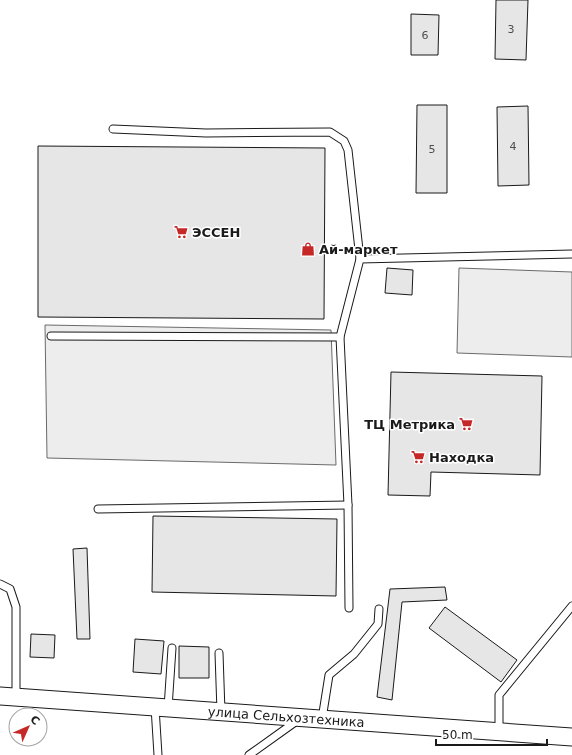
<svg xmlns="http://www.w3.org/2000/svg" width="572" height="755" font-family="'DejaVu Sans',sans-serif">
<rect width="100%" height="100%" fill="#fff"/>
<g fill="#ededed" stroke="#6a6a6a">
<path d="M459,268l113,4v85l-115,-4z"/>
<path d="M45,325l286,5 5,135 -289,-7z"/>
</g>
<g fill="#e6e6e6" stroke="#1a1a1a">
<path d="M496,0h32l-2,60 -31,-1z"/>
<path d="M411,14l28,1 -1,40h-27z"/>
<path d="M417,105h30v88h-31z"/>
<path d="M528,106l1,79 -31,1 -1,-79z"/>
<path d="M38,146l287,2 -1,171 -286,-2z"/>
<path d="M387,268l26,2 -1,25 -27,-2z"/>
<path d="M391,372l151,4 -2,99 -109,-3 -1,24 -42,-1z"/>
<path d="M153,516l184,3 -1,77 -184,-4z"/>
<path d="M87,548l3,91h-13l-4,-90z"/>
<path d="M445,587l2,13 -45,2 -10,98 -15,-3 13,-108z"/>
<path d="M445,607l72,53 -16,22 -72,-54z"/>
<path d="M31,634l24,1 -1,23 -24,-1z"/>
<path d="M135,639l29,2 -3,33 -28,-2z"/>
<path d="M179,646l30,1v31h-30z"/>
</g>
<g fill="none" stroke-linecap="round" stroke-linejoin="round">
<g stroke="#1a1a1a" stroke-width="9">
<g id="service">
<path d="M113,129l93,4 124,-1 14,9 4,9 12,109"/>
<path d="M51,336l289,1"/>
<path d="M98,509l250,-4"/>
<path d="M0,584l10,5 6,18v90"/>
<path d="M349,608l-1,-103 -8,-168 20,-78 212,-5"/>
<path d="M219,653l2,59"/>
<path d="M155,707l3,48"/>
<path d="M168,708l4,-60"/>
<path d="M322,719l7,-44 25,-21 24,-30 1,-15"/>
<path d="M499,731v-36l73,-89"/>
<path d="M249,755l49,-35"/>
</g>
</g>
<g stroke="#1a1a1a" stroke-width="19">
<g id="tertiary">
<path id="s1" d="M0,696l572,41"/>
</g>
</g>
<use href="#service" stroke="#fff" stroke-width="7"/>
<use href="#tertiary" stroke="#fff" stroke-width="17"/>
</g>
<defs>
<g id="supermarket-bare" transform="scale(1.08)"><path d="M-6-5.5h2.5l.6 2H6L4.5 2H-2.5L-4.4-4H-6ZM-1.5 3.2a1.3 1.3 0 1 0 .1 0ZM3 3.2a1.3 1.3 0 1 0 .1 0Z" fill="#c62828" stroke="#fff" stroke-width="2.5" paint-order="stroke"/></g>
<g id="shop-bare" transform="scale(1.08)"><path d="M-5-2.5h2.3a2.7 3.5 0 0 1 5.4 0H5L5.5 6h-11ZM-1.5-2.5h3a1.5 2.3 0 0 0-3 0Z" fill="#c62828" stroke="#fff" stroke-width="2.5" paint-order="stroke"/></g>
</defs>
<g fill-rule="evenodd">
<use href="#supermarket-bare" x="181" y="232"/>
<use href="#shop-bare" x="308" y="249"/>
<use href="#supermarket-bare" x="466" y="424"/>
<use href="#supermarket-bare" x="418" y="457"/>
</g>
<g text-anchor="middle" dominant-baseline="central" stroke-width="3" stroke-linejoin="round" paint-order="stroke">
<g font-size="11" fill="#4d4d4d">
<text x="511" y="29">3</text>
<text x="425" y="35">6</text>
<text x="513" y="146">4</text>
<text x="432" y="149">5</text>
</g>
<g font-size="13" font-weight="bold" fill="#1a1a1a" stroke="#fff" text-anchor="start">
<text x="192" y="232">ЭССЕН</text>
<text x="319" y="249">Ай-маркет</text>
<text x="455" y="424" text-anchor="end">ТЦ Метрика</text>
<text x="429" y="457">Находка</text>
</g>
<g font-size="13" fill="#1a1a1a" stroke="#fff">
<text stroke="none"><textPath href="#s1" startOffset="287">улица Сельхозтехника</textPath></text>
</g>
</g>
<g transform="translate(28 727) rotate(45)"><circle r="19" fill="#ffffff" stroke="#a3a3a3"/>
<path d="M0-3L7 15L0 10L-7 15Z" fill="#c62828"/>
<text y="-6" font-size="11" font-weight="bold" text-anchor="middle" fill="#1a1a1a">С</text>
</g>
<path d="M436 739v6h111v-6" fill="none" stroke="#1a1a1a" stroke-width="2"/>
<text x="442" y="739" font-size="12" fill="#1a1a1a" stroke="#ffffff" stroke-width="3" paint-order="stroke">50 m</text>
</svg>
